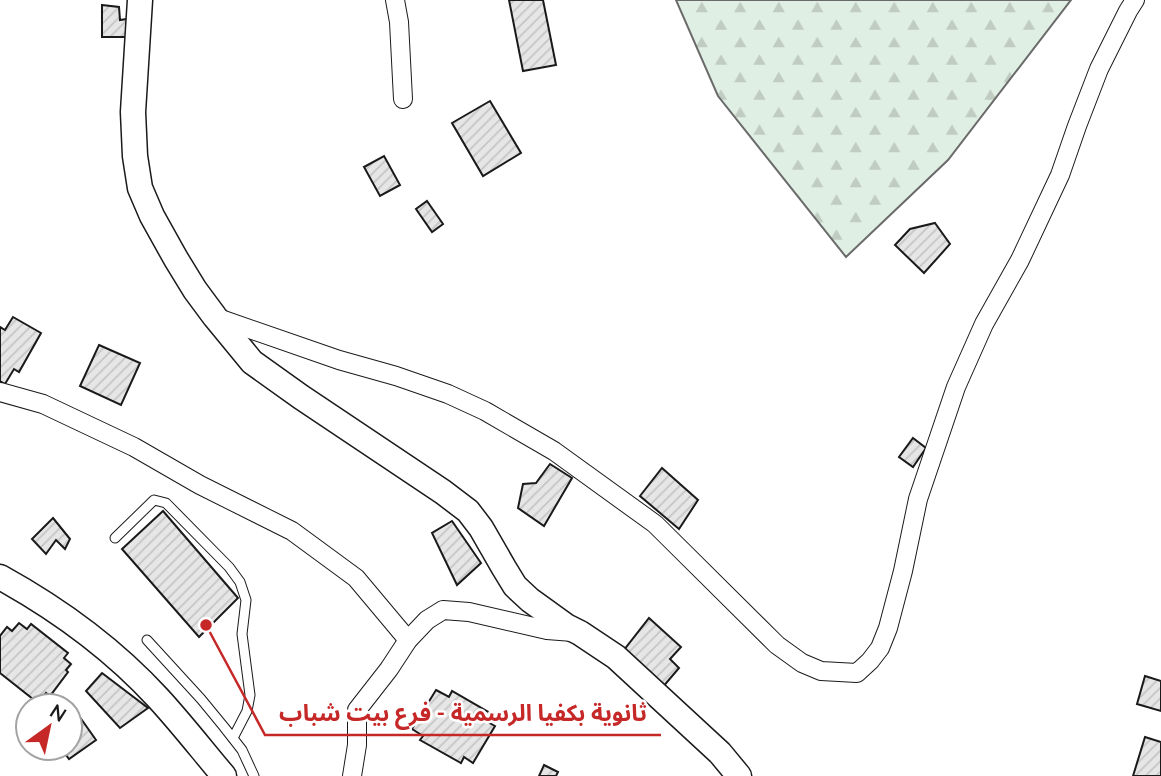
<svg xmlns="http://www.w3.org/2000/svg" width="1161" height="776" font-family="Lato,'Noto Sans Arabic',sans-serif">
<defs>
<pattern id="forest-firs" width="22" height="20" patternUnits="userSpaceOnUse" patternTransform="scale(1.75)"><rect width="22" height="20" fill="#e0efe3"/><path d="M5 1l3.5 6h-7zM16 11l3.5 6h-7z" fill="#c0ccc2"/></pattern>
<pattern id="building-hatch" width="6" height="6" patternUnits="userSpaceOnUse" patternTransform="scale(1.75)"><rect width="6" height="6" fill="#e6e6e6"/><path d="M-1 1l2-2M0 6l6-6M5 7l2-2" fill="none" stroke="#c5c5c5"/></pattern>
</defs>
<rect width="100%" height="100%" fill="#fff"/>
<path fill="url(#forest-firs)" stroke="#6a6a6a" stroke-width="2" d="M676,0h395l-123,160 -102,97 -128,-161z"/>
<g fill="url(#building-hatch)" stroke="#1a1a1a" stroke-width="2">
<path d="M509,0h34l13,65 -33,6z"/>
<path d="M102,5l17,2 1,13 7,-1 1,18h-26z"/>
<path d="M490,101l31,52 -38,23 -31,-53z"/>
<path d="M384,156l16,29 -20,11 -16,-29z"/>
<path d="M427,201l16,23 -11,8 -16,-23z"/>
<path d="M935,223l15,21 -26,29 -29,-28 15,-16z"/>
<path d="M13,317l28,16 -22,39 -5,-3 -9,15 -5,-3v-54l5,3z"/>
<path d="M99,345l41,18 -19,42 -41,-19z"/>
<path d="M913,438l13,10 -13,19 -14,-10z"/>
<path d="M550,464l22,14 -28,48 -26,-18 5,-24 13,-1z"/>
<path d="M662,468l36,32 -19,29 -39,-33z"/>
<path d="M163,511l75,87 -39,39 -77,-88z"/>
<path d="M53,518l17,21 -5,10 -9,-9 -10,14 -14,-15z"/>
<path d="M452,521l29,42 -24,22 -25,-52z"/>
<path d="M649,618l32,29 -11,12 9,9 -17,20 -38,-38z"/>
<path d="M19,623l8,6 4,-5 37,29 -4,5 7,6 -5,6 2,2 -18,24 -4,-3 -8,10 -38,-30v-37l7,-9 5,4z"/>
<path d="M102,673l46,35 -28,20 -34,-37z"/>
<path d="M1145,676l16,5v30l-24,-7z"/>
<path d="M436,690l13,7 3,-6 38,22 -4,8 9,5 -22,37 -9,-6 -3,6 -41,-23 3,-4 -11,-7z"/>
<path d="M77,713l19,27 -27,19 -8,-11h9v-30z"/>
<path d="M1145,737l16,5v34h-28z"/>
<path d="M544,765l14,7 -2,4h-17z"/>
</g>
<g fill="none" stroke-linecap="round" stroke-linejoin="round">
<g stroke="#1a1a1a" stroke-width="11">
<g id="lane">
<path d="M115,538l39,-38 12,3 63,64 11,15 6,18 -4,34 8,61 -3,16 -14,27"/>
<path d="M147,640l54,59 23,28 18,23 12,26"/>
</g>
</g>
<g stroke="#1a1a1a" stroke-width="20">
<g id="street">
<path d="M395,0l4,22 4,77"/>
<path d="M215,317l124,43 57,16 52,18 37,17 69,40 101,73 122,121 25,18 19,8 36,2 13,-12 10,-13 8,-20 15,-57 15,-72 38,-112 28,-63 36,-64 40,-85 17,-49 22,-57 29,-58 7,-11"/>
<path d="M0,392l43,12 91,43 66,38 92,46 64,47 52,62"/>
<path d="M352,776l5,-31v-35l32,-41 19,-29 19,-20 16,-10 26,2 78,18 26,2"/>
</g>
</g>
<g stroke="#1a1a1a" stroke-width="27">
<g id="secondary">
<path d="M140,0l-7,112 2,44 5,32 12,28 24,43 19,31 20,27 37,45 49,35 142,95 25,19 13,17 23,40 11,18 15,14 36,26 14,7 36,24 104,96 19,23"/>
<path d="M0,577c58,32 113,72 158,121 23,25 44,52 66,78"/>
</g>
</g>
<use href="#lane" stroke="#fff" stroke-width="9"/>
<use href="#street" stroke="#fff" stroke-width="18"/>
<use href="#secondary" stroke="#fff" stroke-width="24"/>
</g>
<path fill="none" stroke="#c62828" stroke-width="2.5" d="M206 625L265 735H661"/>
<circle fill="#c62828" stroke="#fff" stroke-width="2.5" cx="206" cy="625" r="7"/>
<g font-size="23" text-anchor="middle" font-weight="bold" fill="#c62828" stroke="#fff" stroke-width="5" stroke-linejoin="round" paint-order="stroke">
<text x="463" y="721">ثانوية بكفيا الرسمية - فرع بيت شباب</text>
</g>
<g transform="translate(49 727) rotate(33)"><circle r="33" fill="#ffffff" stroke="#a3a3a3" stroke-width="2"/>
<path d="M0-5L12 26L0 18L-12 26Z" fill="#c62828"/>
<text y="-10" font-size="19" font-weight="bold" text-anchor="middle" fill="#1a1a1a">N</text>
</g>
</svg>
